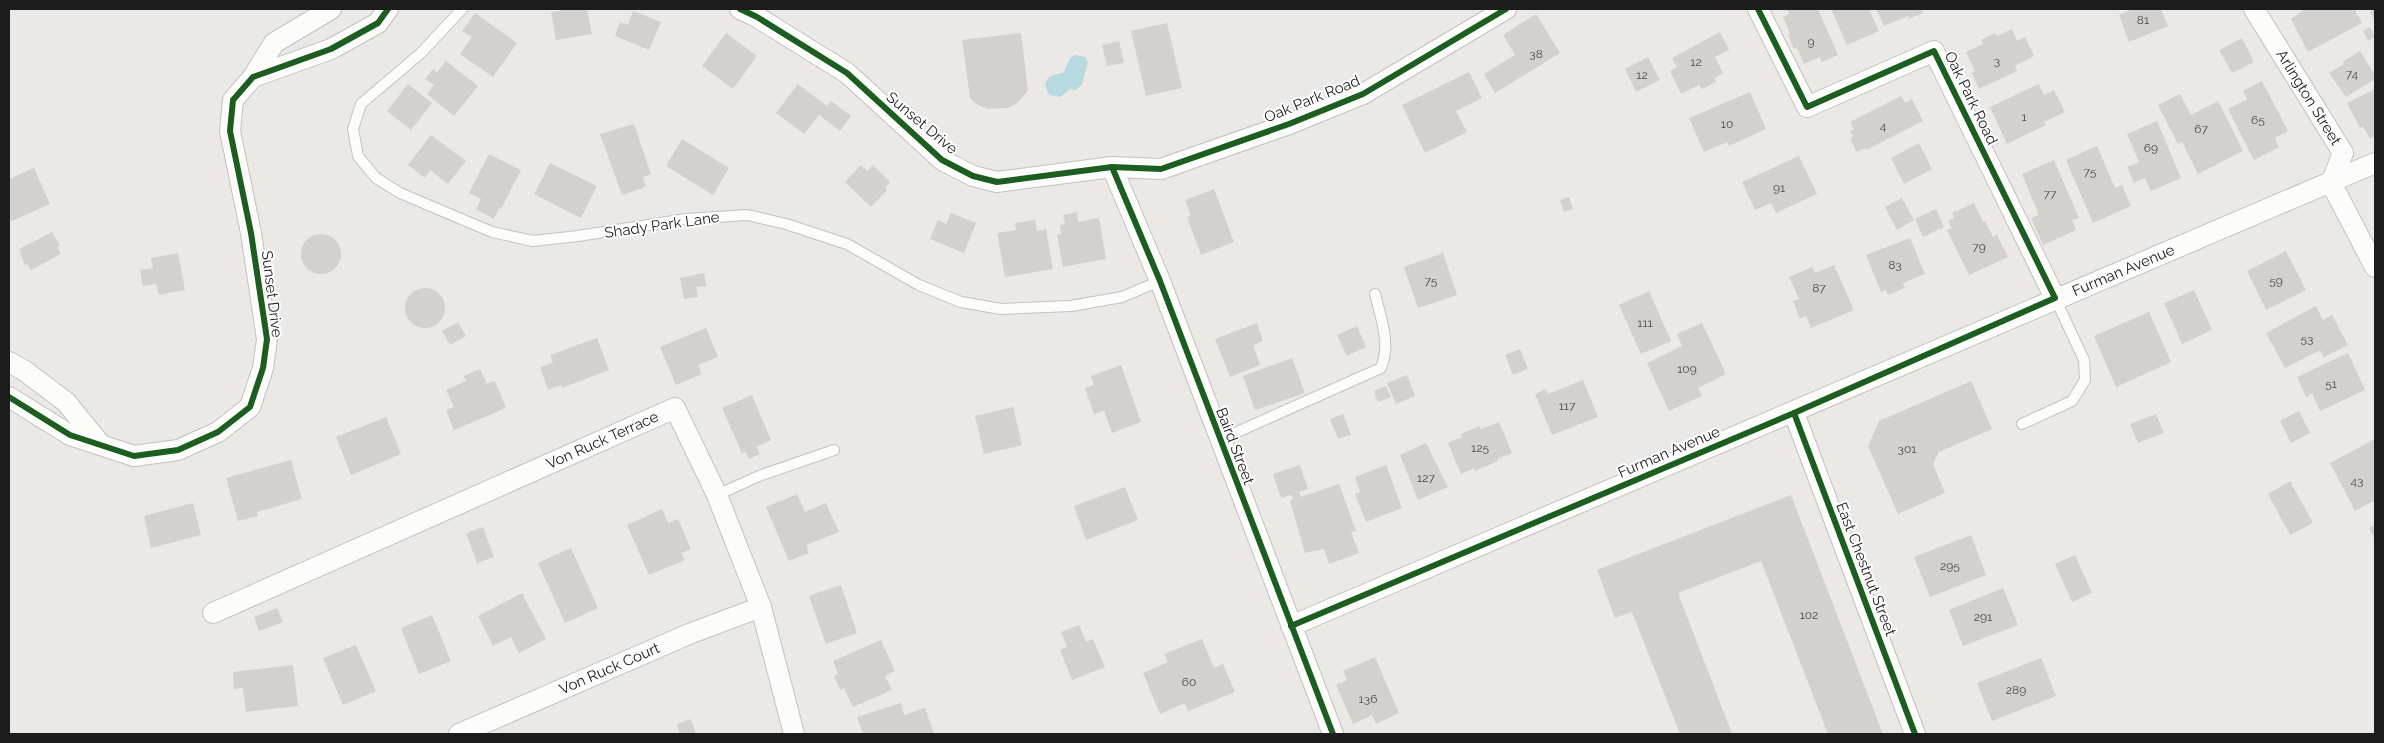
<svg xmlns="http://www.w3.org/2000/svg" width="2384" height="743" font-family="Raleway,sans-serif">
<rect width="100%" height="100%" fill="#ebe8e5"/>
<path fill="#b6dadf" d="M1074,55l11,2 3,5 -6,22 -6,6 -6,-1 -10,8 -11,-2 -4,-10c3,-12 10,-9 19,-13l6,-14z"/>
<g fill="#d3d0ce">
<path d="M560,9h27l5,25 -36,6 -5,-28 10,-1z"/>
<path d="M1787,9h31l20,46 -16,7 -2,-5 -16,7 -7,-16 -3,1 -6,-14 2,-1 -7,-17 6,-3z"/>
<path d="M1831,9h38l10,22 -32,14z"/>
<path d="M1876,9h45l2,4 -14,6 -1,-3 -24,10z"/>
<path d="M2133,9h28l7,17 -39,16 -10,-27z"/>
<path d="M2305,9h49l8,14 -54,29 -17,-33z"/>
<path d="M2375,9v12l-5,-9z"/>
<path d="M633,11l28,11 -12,28 -34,-14 5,-14 8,3z"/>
<path d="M475,13l42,30 -24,34 -33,-23 12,-17 -10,-6z"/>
<path d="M1536,14l24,39 -65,40 -11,-19 31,-19 -12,-20z"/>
<path d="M1167,23l15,65 -36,8 -15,-65z"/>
<path d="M2370,27l5,10 -7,4 -5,-10z"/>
<path d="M2012,29l5,12 8,-4 9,19 -19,10 2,5 -38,18 -7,-16 3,-2 -9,-19 17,-8 -2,-4 14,-7 2,3z"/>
<path d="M1720,32l9,18 -14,7 8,16 -8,5 1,4 -14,7 -3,-4 -18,9 -11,-23 7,-4 -5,-9z"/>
<path d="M726,33l31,23 -24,33 -31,-23z"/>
<path d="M1021,33l7,58 -12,13 -8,4 -20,1 -10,-4 -8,-7 -8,-58z"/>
<path d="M2242,38l12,24 -22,11 -13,-23z"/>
<path d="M1119,41l5,22 -17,3 -5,-21z"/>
<path d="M2360,51l15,24v4l-29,18 -17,-24 15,-9 -2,-2z"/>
<path d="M1648,57l12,23 -24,12 -11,-23z"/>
<path d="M446,61l32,25 -24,30 -27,-22 7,-9 -9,-6 8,-10 4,4z"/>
<path d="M1469,72l13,26 -26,13 11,21 -42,21 -23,-48z"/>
<path d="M2262,81l26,50 -13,7 4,9 -25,13 -26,-51 19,-10 -4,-8z"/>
<path d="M408,84l24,19 -21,27 -24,-19z"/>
<path d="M798,84l29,22 4,-5 20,15 -11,15 -21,-16 -15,19 -28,-21z"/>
<path d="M2039,84l5,11 10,-5 11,22 -21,10 2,3 -39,19 -17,-37z"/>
<path d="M2375,89v47l-5,3 -7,-13 -3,2 -13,-25z"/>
<path d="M1750,92l16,37 -37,17 -2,-4 -23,10 -15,-34z"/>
<path d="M2180,94l11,21 27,-14 25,50 -45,23 -16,-32 -4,2 -20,-39z"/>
<path d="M1901,96l4,7 7,-4 11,22 -57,29 -1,-2 -8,4 -7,-13 3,-2 -3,-6 4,-1 -4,-8z"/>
<path d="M2157,121l24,57 -30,13 -6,-13 -11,5 -7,-16 12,-5 -12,-28z"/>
<path d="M634,124l17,50 -8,3 3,10 -24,8 -22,-61z"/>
<path d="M431,135l35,26 -18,23 -18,-14 -5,8 -17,-13z"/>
<path d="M682,139l47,29 -16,27 -47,-29z"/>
<path d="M1919,143l13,26 -28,15 -13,-26z"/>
<path d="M2097,146l18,42 7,-3 9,21 -38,17 -27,-63z"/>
<path d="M489,154l32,16 -20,39 -2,-1 -5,11 -18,-10 5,-10 -12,-6z"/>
<path d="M1799,156l18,38 -41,19 -5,-10 -16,7 -13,-28z"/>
<path d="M2054,160l25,58 -7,2 4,10 -33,15 -12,-27 8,-3 -17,-41z"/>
<path d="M550,163l47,23 -16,32 -47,-24z"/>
<path d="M861,165l6,6 6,-6 17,17 -5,6 2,2 -16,17 -26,-25z"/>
<path d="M34,168l16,36 -38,17 -3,-4v-38z"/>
<path d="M1214,189l20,53 -33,13 -14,-38 4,-2 -6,-15z"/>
<path d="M1569,197l4,12 -9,3 -4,-12z"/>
<path d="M1902,198l12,22 -17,10 -12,-23z"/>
<path d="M1974,203l9,19 2,-1 8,16 4,-2 11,22 -39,18 -22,-45 5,-2 -4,-7 6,-3 -2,-5z"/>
<path d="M1936,209l8,18 -21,10 -8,-18z"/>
<path d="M1077,212l1,10 21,-4 7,41 -43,8 -6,-32 4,-1 -1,-9 5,-1 -2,-9z"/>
<path d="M951,213l25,10 -12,30 -34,-14 8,-19 8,4z"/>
<path d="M1035,220l2,11 9,-2 7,40 -48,8 -8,-44 19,-3 -1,-7z"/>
<path d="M52,232l8,14 -3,1 4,7 -30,16 -4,-6 -2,1 -6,-16z"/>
<circle cx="321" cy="254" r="20"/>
<path d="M1910,238l15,36 -22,9 2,5 -17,7 -2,-5 -5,2 -15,-37z"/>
<path d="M2286,251l20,39 -40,20 -19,-39z"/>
<path d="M178,253l7,37 -26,5 -3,-11 -13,2 -3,-16 13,-2 -2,-10z"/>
<path d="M1443,253l14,42 -39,13 -14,-41z"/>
<path d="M1834,265l20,45 -43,18 -5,-12 -6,3 -7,-18 6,-2 -10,-22 23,-10 3,6z"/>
<path d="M704,273l3,13 -11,1 2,10 -14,2 -4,-21z"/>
<circle cx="425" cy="308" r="20"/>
<path d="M2194,290l18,40 -30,14 -18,-41z"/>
<path d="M1649,291l22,50 -30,13 -22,-49z"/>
<path d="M2316,306l7,14 9,-5 16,30 -24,12 -4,-7 -35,18 -19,-35z"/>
<path d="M2149,312l22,50 -55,25 -22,-51z"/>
<path d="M458,322l8,14 -16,9 -8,-14z"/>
<path d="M1257,323l6,18 -10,4 7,20 -30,12 -15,-38z"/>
<path d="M1702,323l24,51 -28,14 4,8 -33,15 -22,-48 35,-17 -5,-12z"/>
<path d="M1357,326l9,21 -19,9 -10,-21z"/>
<path d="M706,328l12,29 -20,8 4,9 -26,11 -16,-38z"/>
<path d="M597,338l12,32 -47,18 -1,-3 -13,5 -8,-23 13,-4 -3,-8z"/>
<path d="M1520,349l8,20 -15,6 -8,-20z"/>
<path d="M2348,353l17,37 -45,21 -8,-18 -6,4 -9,-20z"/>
<path d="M1292,358l13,35 -50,17 -12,-34z"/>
<path d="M1121,365l20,57 -29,11 -8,-22 -10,3 -9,-26 9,-3 -3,-9z"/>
<path d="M480,369l7,15 8,-3 11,27 -52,22 -8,-20 8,-3 -8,-17 20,-9 -2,-5z"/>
<path d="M1407,375l8,21 -19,8 -9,-21z"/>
<path d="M1583,380l15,37 -46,18 -17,-41 11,-5 2,5z"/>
<path d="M1971,381l21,48 -53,23 -6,12 12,29 -47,21 -30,-68 11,-25z"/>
<path d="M1386,386l5,11 -13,5 -4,-11z"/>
<path d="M752,395l19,45 -15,7 4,7 -11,5 -3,-7 -4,1 -20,-45z"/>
<path d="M1013,407l9,38 -38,9 -9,-38z"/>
<path d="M2299,411l11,22 -19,10 -11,-22z"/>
<path d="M1343,414l8,21 -13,4 -8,-20z"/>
<path d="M2156,414l8,19 -26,10 -8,-19z"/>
<path d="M386,417l15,37 -50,21 -15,-38z"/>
<path d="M1499,422l13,31 -15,6 1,2 -23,10 -1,-3 -13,6 -13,-31 14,-6 -1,-3 18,-8 2,3z"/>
<path d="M2375,439v61l-20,11 -25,-48z"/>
<path d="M1426,443l22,44 -30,13 -18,-45z"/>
<path d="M291,460l11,39 -45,13 1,4 -20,5 -12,-43z"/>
<path d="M1300,465l8,24 -9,3 2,5 38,-13 17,47 -5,1 8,21 -30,11 -5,-15 -19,4 -15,-52 3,-2 -2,-4 -10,3 -8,-24z"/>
<path d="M1386,465l16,43 -36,14 -11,-28 5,-2 -5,-15z"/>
<path d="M2290,481l23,42 -23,12 -22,-41z"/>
<path d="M1125,487l13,33 -52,20 -12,-34z"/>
<path d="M797,494l8,18 21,-9 13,29 -33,13 3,8 -20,8 -23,-54z"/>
<path d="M1791,495l92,239h-55l-67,-173 -83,32 54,141h-52l-48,-122 -17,6 -18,-48z"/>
<path d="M193,503l8,32 -50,13 -7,-32z"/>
<path d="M662,509l6,14 10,-4 13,30 -10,4 4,7 -36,15 -22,-50z"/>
<path d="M2375,525v15l-6,-12z"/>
<path d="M483,527l11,30 -17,6 -11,-30z"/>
<path d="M1971,535l15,40 -56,22 -16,-40z"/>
<path d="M571,548l27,60 -33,15 -27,-60z"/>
<path d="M2075,555l17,38 -20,9 -17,-38z"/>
<path d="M841,585l16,48 -31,11 -17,-48z"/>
<path d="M2003,588l15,37 -55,21 -14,-36z"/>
<path d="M522,593l24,46 -27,14 -8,-16 -18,9 -15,-30z"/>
<path d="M277,608l6,14 -24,9 -5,-14z"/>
<path d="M432,615l19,46 -32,13 -18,-46z"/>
<path d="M1079,625l7,17 7,-3 12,28 -33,13 -12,-30 7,-3 -6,-15z"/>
<path d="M1202,639l12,29 9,-4 12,28 -47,19 -3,-8 -25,11 -17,-41 25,-11 -4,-8z"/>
<path d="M881,640l14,31 -10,5 7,14 -39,17 -9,-19 -4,2 -6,-14 4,-2 -5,-13z"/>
<path d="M356,645l20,46 -33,14 -20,-47z"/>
<path d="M1375,657l24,56 -23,11 -4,-9 -19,9 -17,-39 11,-5 -4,-9z"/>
<path d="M2041,658l15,38 -64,25 -15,-38z"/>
<path d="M293,665l5,41 -52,6 -3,-24 -9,1 -1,-17z"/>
<path d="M901,703l3,12 21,-7 9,26h-71l-6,-17z"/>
<path d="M691,719l5,15h-16l-3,-10z"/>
</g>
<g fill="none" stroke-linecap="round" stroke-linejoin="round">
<g stroke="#c3c2c1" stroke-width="12">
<g id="lane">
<path d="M462,9l-41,44 -60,51 -8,25 5,27 18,22 24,15 92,39 41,9 45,-5 108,-17 61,-4 39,9 61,20 72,41 42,17 40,7 70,-3 51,-9 38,-16"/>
<path d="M2022,424l50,-23 13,-21 -1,-20 -29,-62"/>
<path d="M1219,440l162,-72c10,-25 0,-49 -6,-74"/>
<path d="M717,495l42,-19 75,-26"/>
</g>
</g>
<g stroke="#c3c2c1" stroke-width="22">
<g id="street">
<path d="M740,9l17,8 90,56 95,87 31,16 24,6 115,-15 49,2 128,-45 74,-30 143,-85"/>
<path d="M1758,9l49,98 127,-56 121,247"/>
<path id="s1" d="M2254,9l89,144 -12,30 44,84"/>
<path d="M253,77l21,-34 57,-34"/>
<path d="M1112,167l48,114 173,453"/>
<path d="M9,362l16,9 41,31 35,43"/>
<path d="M9,397l61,38 64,21 44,-6 40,-18 32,-25 13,-39 4,-29 -16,-106 -21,-102 3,-31 20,-23 78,-28 47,-26 10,-14"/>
<path d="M1794,413l121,321"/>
<path id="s2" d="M213,613l462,-205 42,87 44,112 33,127"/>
<path id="s3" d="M1291,626l1084,-463"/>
<path id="s4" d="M459,734l230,-100 72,-27"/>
</g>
</g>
<use href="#lane" stroke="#fcfcfb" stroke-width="10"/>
<use href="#street" stroke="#fcfcfb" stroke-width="20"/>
<g stroke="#fff" stroke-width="9">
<g id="cycleway">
<path d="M740,9l17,8 90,56 95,87 31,16 24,6 115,-15 49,2 128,-45 74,-30 143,-85"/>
<path d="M1112,167l48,114 173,453"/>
<path d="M9,397l61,38 64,21 44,-6 40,-18 32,-25 13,-39 4,-29 -16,-106 -21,-102 3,-31 20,-23 78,-28 47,-26 10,-14"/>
<path d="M1794,413l121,321"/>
<path d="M1291,626l503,-213 261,-115 -121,-247 -127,56 -49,-98"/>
</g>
</g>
<use href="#cycleway" stroke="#1b5e20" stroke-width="6"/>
</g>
<g text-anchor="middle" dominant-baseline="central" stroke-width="4" stroke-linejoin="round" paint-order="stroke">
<g font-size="12" fill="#4a4948">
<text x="2143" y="20">81</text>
<text x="1811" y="42">9</text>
<text x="1536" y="54">38</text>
<text x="1997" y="61">3</text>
<text x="1696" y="62">12</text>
<text x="2352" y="74">74</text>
<text x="1642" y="75">12</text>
<text x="2024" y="117">1</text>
<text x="2258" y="120">65</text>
<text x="1727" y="124">10</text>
<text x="1883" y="126">4</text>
<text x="2201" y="129">67</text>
<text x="2151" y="148">69</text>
<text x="2090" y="172">75</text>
<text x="1779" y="188">91</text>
<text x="2050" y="194">77</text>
<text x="1979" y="247">79</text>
<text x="1895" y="265">83</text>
<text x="1431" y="281">75</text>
<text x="2276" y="281">59</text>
<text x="1819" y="288">87</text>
<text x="1645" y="323">111</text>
<text x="2307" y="339">53</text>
<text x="1687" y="369">109</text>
<text x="2331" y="384">51</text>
<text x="1567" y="406">117</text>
<text x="1480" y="448">125</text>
<text x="1907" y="449">301</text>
<text x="1426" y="478">127</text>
<text x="2357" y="481">43</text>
<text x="1950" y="566">295</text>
<text x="1809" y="615">102</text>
<text x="1983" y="617">291</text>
<text x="1189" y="682">60</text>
<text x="2016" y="690">289</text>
<text x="1368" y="699">136</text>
</g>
<g font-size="15" fill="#1c1c1c" stroke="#fff">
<text stroke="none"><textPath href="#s1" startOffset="104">Arlington Street</textPath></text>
<text transform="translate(1971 98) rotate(64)">Oak Park Road</text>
<text transform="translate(1312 99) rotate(-22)">Oak Park Road</text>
<text transform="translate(922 123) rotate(40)">Sunset Drive</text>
<text transform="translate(662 225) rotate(-8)">Shady Park Lane</text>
<text stroke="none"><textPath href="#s3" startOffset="905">Furman Avenue</textPath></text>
<text transform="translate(272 294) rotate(83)">Sunset Drive</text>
<text stroke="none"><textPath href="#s2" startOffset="426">Von Ruck Terrace</textPath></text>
<text transform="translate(1235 446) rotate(69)">Baird Street</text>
<text transform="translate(1669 452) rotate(-23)">Furman Avenue</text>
<text transform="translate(1866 569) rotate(69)">East Chestnut Street</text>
<text stroke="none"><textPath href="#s4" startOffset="164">Von Ruck Court</textPath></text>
</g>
</g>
<rect width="2384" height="743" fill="none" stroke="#1c1c1c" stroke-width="20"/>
</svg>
